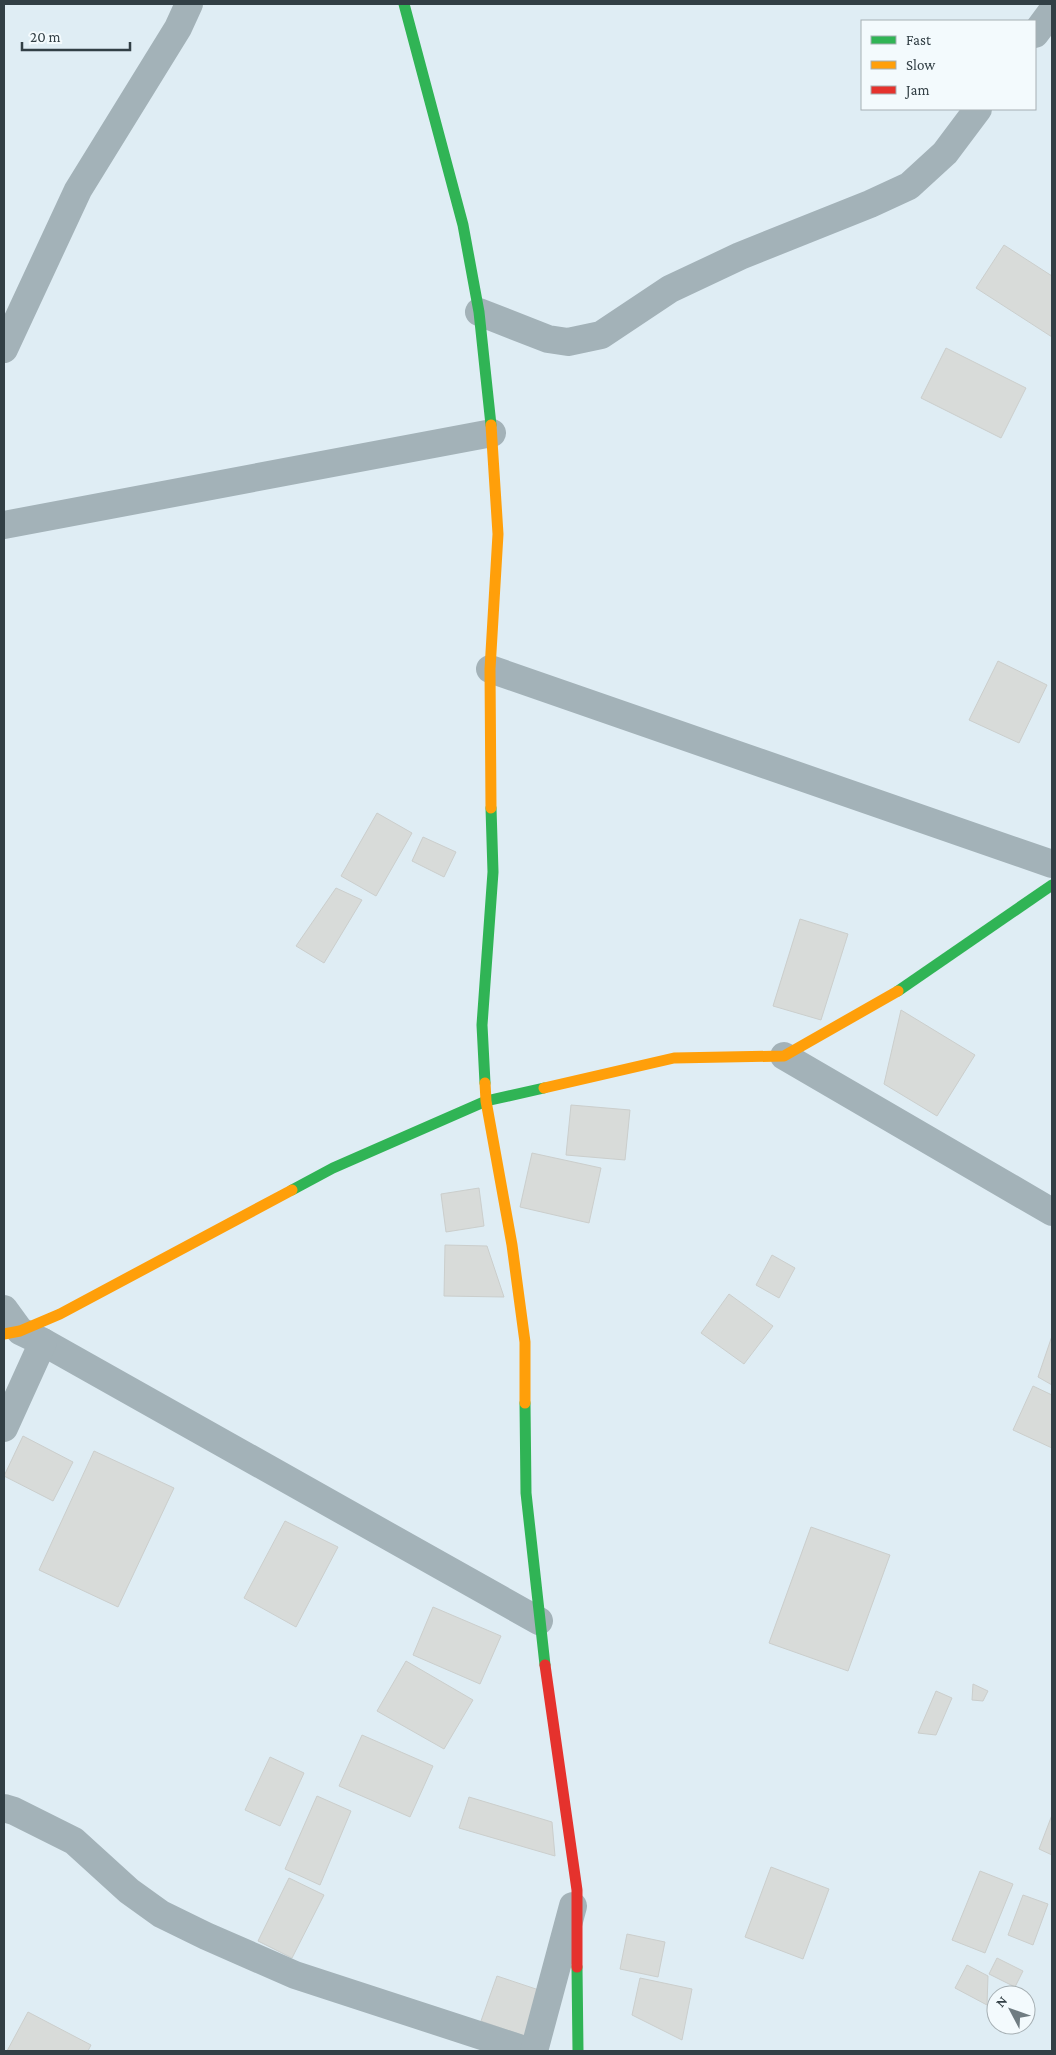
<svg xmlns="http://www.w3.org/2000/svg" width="1056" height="2055" font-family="'Crimson Pro',serif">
<rect width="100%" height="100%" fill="#dfedf4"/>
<g fill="#d8dbd9" stroke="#cbcecc">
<path d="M1004,245l48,31v61l-76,-49z"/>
<path d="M946,348l80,40 -25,50 -80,-40z"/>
<path d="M998,661l49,24 -28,58 -50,-23z"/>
<path d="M377,813l35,20 -36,63 -35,-20z"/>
<path d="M423,837l33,15 -12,25 -32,-16z"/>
<path d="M336,888l26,12 -38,63 -28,-17z"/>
<path d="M800,919l48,15 -27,86 -48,-14z"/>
<path d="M901,1010l74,45 -38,61 -53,-32z"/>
<path d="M571,1105l59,5 -5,50 -59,-5z"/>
<path d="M532,1153l69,15 -12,55 -69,-16z"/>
<path d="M479,1188l5,38 -38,6 -5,-38z"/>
<path d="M445,1245l42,1 17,51 -60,-1z"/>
<path d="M772,1255l23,13 -16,30 -23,-13z"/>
<path d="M729,1294l44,32 -29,38 -43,-31z"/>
<path d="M1052,1336v49l-14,-8z"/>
<path d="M1033,1386l19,9v53l-39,-18z"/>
<path d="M23,1436l50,26 -20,39 -49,-25z"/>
<path d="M94,1451l80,37 -56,119 -79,-37z"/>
<path d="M285,1521l53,26 -42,80 -52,-29z"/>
<path d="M811,1527l79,28 -42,116 -79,-28z"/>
<path d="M433,1607l68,29 -21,48 -67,-29z"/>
<path d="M406,1661l67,39 -29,49 -67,-38z"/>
<path d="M973,1684l15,7 -5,10 -11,-1z"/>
<path d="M936,1691l16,7 -16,37 -18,-2z"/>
<path d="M362,1735l71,31 -23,51 -71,-31z"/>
<path d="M270,1757l34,16 -24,53 -35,-16z"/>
<path d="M317,1796l34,15 -31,74 -35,-16z"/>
<path d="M469,1797l83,25 3,34 -96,-28z"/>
<path d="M1052,1815v40l-13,-6z"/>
<path d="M771,1867l58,22 -26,70 -58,-22z"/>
<path d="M980,1871l33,13 -28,69 -33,-13z"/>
<path d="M289,1878l35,17 -32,63 -34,-17z"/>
<path d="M1023,1895l25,9 -15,41 -25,-10z"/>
<path d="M627,1934l38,8 -7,35 -38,-8z"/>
<path d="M997,1958l26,13 -8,16 -26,-13z"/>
<path d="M967,1965l21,11 -1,29 -32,-17z"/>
<path d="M497,1976l45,15 -15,46 -46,-16z"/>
<path d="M640,1978l52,11 -10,51 -50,-25z"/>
<path d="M28,2012l63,33 -3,6h-81z"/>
</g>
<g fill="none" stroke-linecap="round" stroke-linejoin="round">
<g stroke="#a3b2b8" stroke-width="28">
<path d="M1035,34l17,-23"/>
<path d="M479,312l69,27 20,3 33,-7 69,-46 70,-33 130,-52 39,-18 36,-33 33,-44"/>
<path d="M4,349l74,-159 100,-162 11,-24"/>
<path d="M4,525l488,-92"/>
<path d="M490,669l562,195"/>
<path d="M784,1056l268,156"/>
<path d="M4,1309l16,22 23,11 496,279"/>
<path d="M4,1428l39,-86"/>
<path d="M4,1808l10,3 60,30 55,50 32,23 45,22 89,39 233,76"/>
<path d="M534,2051l39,-145"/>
</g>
<g stroke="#30b455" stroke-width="11">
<path d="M404,4l59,221 16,87 12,113"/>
<path d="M898,991l154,-106"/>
<path d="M485,1083l-3,-58 11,-153 -2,-64"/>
<path d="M292,1190l41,-22 153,-67 58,-13"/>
<path d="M525,1403l1,90 19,172"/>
<path d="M577,1967l1,84"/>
</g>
<g stroke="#ff9f0a" stroke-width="11">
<path d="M491,808l-1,-139 8,-135 -7,-109"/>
<path d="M485,1083l1,18 26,144 13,97v61"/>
<path d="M544,1088l130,-30 110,-2 114,-65"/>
<path d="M4,1334l16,-3 40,-17 232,-124"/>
</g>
<path stroke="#e5322d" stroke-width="11" d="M545,1665l32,225v77"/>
</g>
<rect width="1056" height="2055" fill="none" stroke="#323f45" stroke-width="10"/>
<rect x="861" y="20" width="175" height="90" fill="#f3fafd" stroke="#a6afb3"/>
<rect x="871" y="36" width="25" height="8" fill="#30b455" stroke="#a6afb3"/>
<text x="906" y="45" font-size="15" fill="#323f45">Fast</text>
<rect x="871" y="61" width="25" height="8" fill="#ff9f0a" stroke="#a6afb3"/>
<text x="906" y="70" font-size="15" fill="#323f45">Slow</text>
<rect x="871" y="86" width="25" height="8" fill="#e5322d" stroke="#a6afb3"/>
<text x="906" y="95" font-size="15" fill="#323f45">Jam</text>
<g transform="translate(1011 2010) rotate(311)"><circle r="24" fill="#f3fafd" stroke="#a6afb3"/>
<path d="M0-4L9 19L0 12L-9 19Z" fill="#6f7c82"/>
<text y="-8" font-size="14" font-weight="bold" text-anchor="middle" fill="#323f45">N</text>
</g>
<path d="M22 42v8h108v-8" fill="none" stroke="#323f45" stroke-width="2.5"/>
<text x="30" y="42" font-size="15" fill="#323f45" stroke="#f3fafd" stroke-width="4" paint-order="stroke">20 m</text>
</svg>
